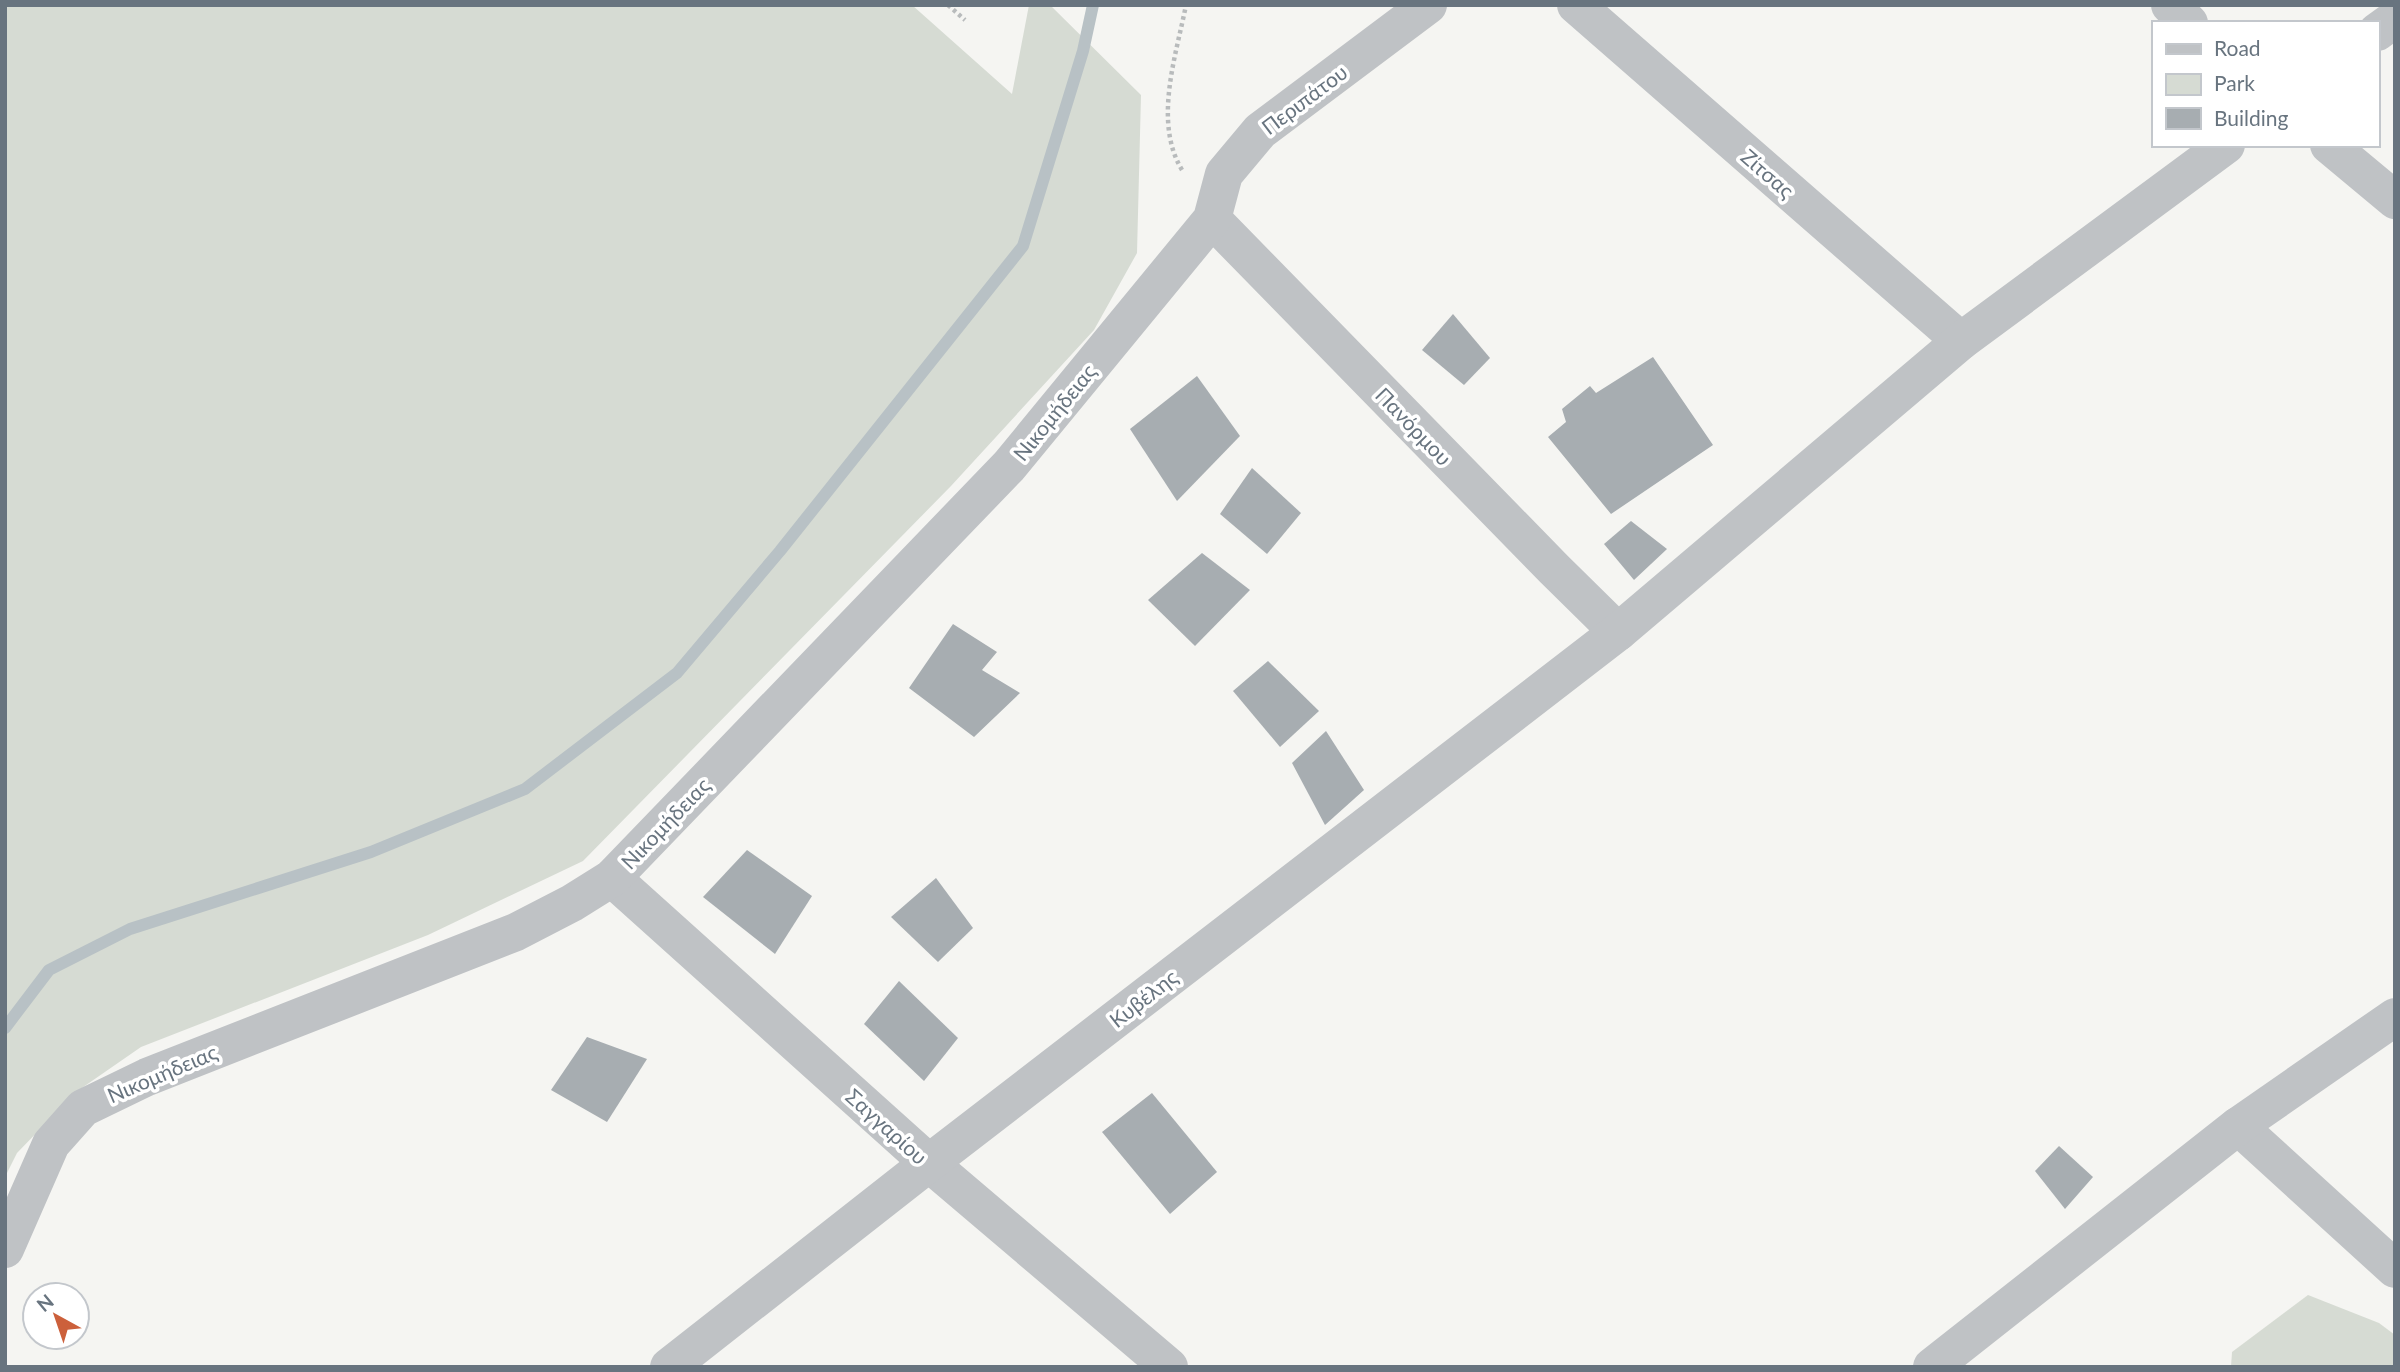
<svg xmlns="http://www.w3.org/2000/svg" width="2400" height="1372" font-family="Lato,sans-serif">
<rect width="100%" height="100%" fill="#f5f5f2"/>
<g fill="#d6dbd3">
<path d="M5,5h907l100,89 17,-89h21l91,90 -4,158 -43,77 -143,156 -368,375 -155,74 -287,112 -65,45 -59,61 -12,24z"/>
<path d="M2308,1295l71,28 16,12v32h-164l1,-15z"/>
</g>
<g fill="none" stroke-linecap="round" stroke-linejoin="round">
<path stroke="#b8c1c5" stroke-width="12" d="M5,1028l44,-58 81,-41 241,-77 154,-63 152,-116 103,-122 243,-305 60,-195 10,-46"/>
</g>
<g fill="#a7adb1">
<path d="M1453,314l37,44 -26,27 -42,-35z"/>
<path d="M1653,357l60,88 -102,69 -63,-77 18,-15 -4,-13 28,-23 6,7z"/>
<path d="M1197,376l43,60 -63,65 -47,-72z"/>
<path d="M1252,468l49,45 -34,41 -47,-40z"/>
<path d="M1631,521l36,28 -33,31 -30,-36z"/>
<path d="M1202,553l48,37 -55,56 -47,-46z"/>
<path d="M953,624l44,28 -15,18 38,23 -46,44 -65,-49z"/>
<path d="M1268,661l51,50 -39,36 -47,-56z"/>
<path d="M1326,731l38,59 -39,35 -33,-62z"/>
<path d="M747,850l65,46 -37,58 -72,-57z"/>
<path d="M936,878l37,50 -35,34 -47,-45z"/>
<path d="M899,981l59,57 -34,43 -60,-57z"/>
<path d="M587,1037l60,22 -40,63 -56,-32z"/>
<path d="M1152,1093l65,79 -47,42 -68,-82z"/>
<path d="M2059,1146l34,31 -28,32 -30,-38z"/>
</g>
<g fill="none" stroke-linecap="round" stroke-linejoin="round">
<g stroke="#b8bbbc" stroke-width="4.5" stroke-dasharray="3.5 3.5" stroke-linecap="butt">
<path d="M948,5l17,15"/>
<path d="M1182,170c-29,-48 -6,-114 4,-165"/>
</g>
<g stroke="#bfc2c5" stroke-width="38">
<path d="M1576,5l385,336"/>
<path d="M2170,5l19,18"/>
<path d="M2377,32l18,-13"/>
<path d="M2329,145l66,55"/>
<path d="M1212,219l342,350 64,63"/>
<path d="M612,878l317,285 240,204"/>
<path d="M2238,1126l157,143"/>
<path d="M5,1249l46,-105 32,-36 64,-31 369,-145 56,-29 40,-25 397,-412 203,-247 12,-45 36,-43 168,-126"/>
<path d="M669,1367l260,-204 689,-531 343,-291 265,-196"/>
<path d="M1932,1367l306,-241 157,-109"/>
</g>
</g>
<g text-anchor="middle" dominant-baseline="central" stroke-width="7" stroke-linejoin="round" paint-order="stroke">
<g font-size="21" fill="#68747f" stroke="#fff">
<text transform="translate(1304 99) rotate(-37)">Περιπάτου</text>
<text transform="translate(1768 173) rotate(41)">Ζίτσας</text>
<text transform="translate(1054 412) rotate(-51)">Νικομήδειας</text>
<text transform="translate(1414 426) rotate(46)">Πανόρμου</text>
<text transform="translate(665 823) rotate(-46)">Νικομήδειας</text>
<text transform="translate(1143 998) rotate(-38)">Κυβέλης</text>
<text transform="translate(162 1073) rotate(-23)">Νικομήδειας</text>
<text transform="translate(887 1126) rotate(42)">Σαγγαρίου</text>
</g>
</g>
<rect width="2400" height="1372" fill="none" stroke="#68747f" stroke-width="14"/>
<rect x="2152" y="21" width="228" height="126" fill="#ffffff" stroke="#c3c7cc" stroke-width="2"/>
<rect x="2166" y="44" width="35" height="10" fill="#bfc2c5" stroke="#c3c7cc" stroke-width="2"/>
<text x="2214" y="56" font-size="21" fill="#68747f">Road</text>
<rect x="2166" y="74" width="35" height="21" fill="#d6dbd3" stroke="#c3c7cc" stroke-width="2"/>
<text x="2214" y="91" font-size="21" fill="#68747f">Park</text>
<rect x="2166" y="108" width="35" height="21" fill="#a7adb1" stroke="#c3c7cc" stroke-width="2"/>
<text x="2214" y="126" font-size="21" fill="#68747f">Building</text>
<g transform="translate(56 1316) rotate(320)"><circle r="33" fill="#ffffff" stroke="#c3c7cc" stroke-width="2"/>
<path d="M0-5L12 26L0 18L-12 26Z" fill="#cc603b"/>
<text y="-10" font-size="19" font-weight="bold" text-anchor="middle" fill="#68747f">N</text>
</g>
</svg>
